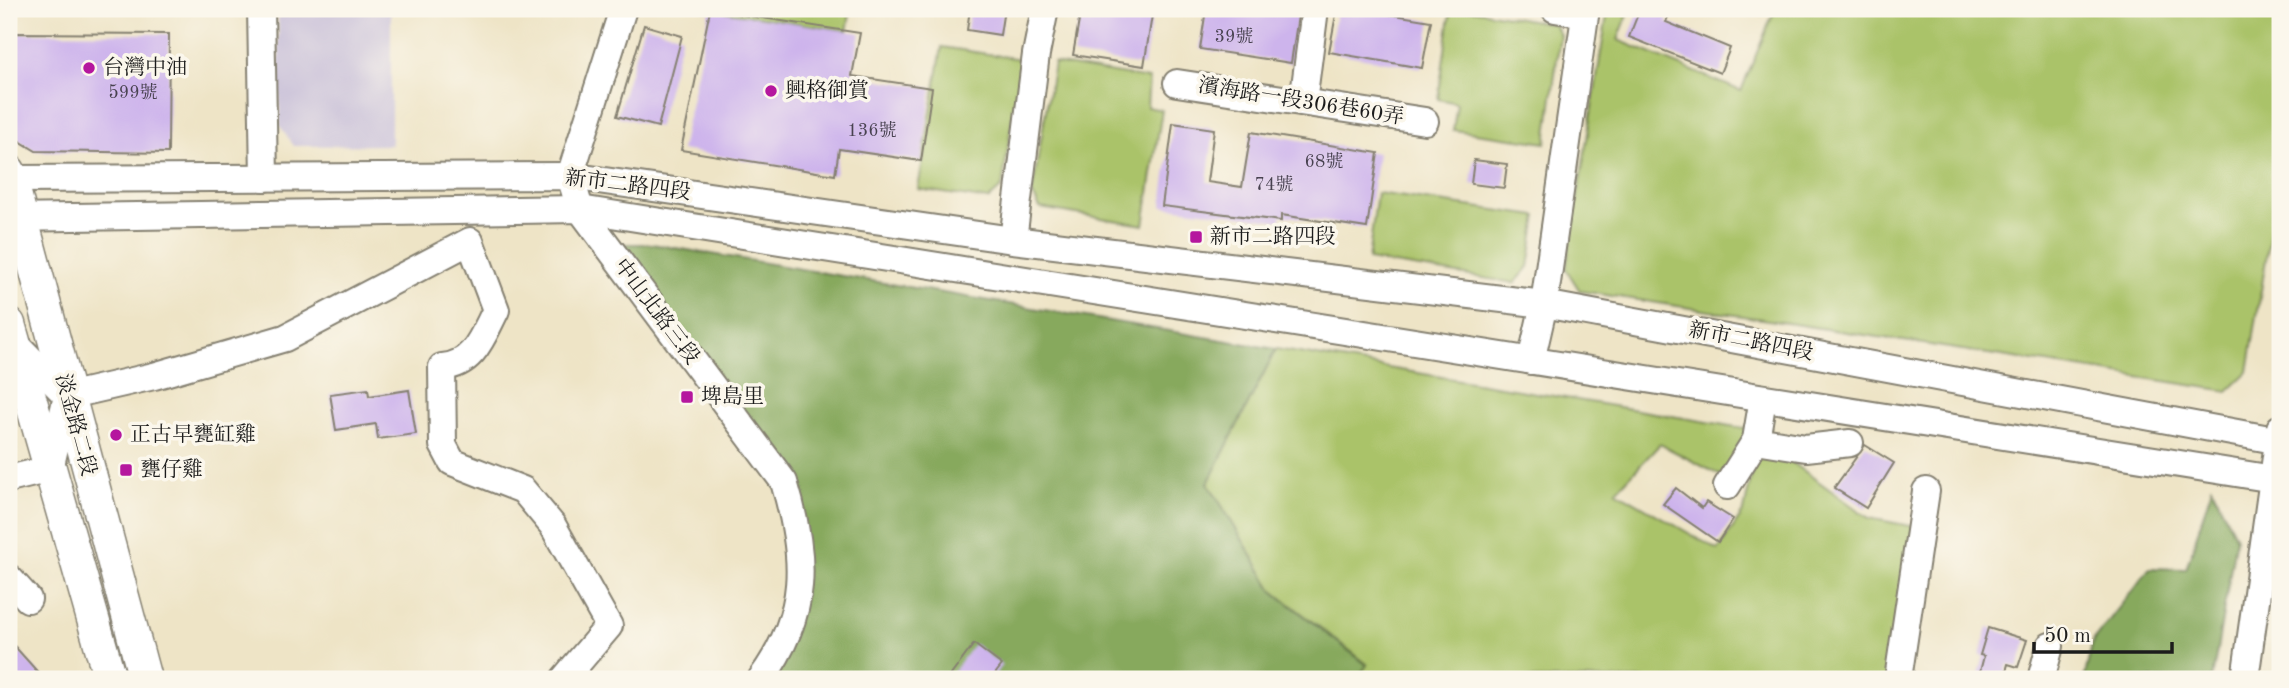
<svg xmlns="http://www.w3.org/2000/svg" width="2289" height="688" font-family="'Old Standard TT','Noto Serif TC',serif">
<rect width="100%" height="100%" fill="#fbf7ec"/>
<filter id="ink" filterUnits="userSpaceOnUse"><feTurbulence type="fractalNoise" baseFrequency=".0143" numOctaves="2"/><feDisplacementMap in="SourceGraphic" scale="14" xChannelSelector="R" yChannelSelector="G"/><feConvolveMatrix kernelMatrix="1 2 1 2 8 2 1 2 1" color-interpolation-filters="sRGB"/></filter>
<filter id="wash" filterUnits="userSpaceOnUse"><feTurbulence type="fractalNoise" baseFrequency=".00686" numOctaves="4" result="noise"/><feDisplacementMap in="SourceGraphic" scale="28" xChannelSelector="R" yChannelSelector="G"/><feGaussianBlur stdDeviation="1.57" result="paint"/><feColorMatrix in="noise" values="0 0 0 0 0 0 0 0 0 0 0 0 0 0 0 0 0 1.4 0 .05"/><feComposite in="paint" operator="in"/></filter>
<g filter="url(#wash)">
<rect width="100%" height="100%" fill="#eee4c6"/>
<path fill="#c8bfd8" d="M278,9h113v136l-97,1 -14,-20z"/>
<g fill="#aac369" stroke="#637042" stroke-width="2">
<path d="M703,9h148l-4,22z"/>
<path d="M1451,9h17l86,15 6,11 -14,108 -93,-13 4,-27 -19,-4z"/>
<path d="M1608,9h22l-12,31 123,51 34,-82h505v163l-32,200 -20,19 -648,-100 -14,-22z"/>
<path d="M942,47l79,12 -19,128 -14,13 -70,-11z"/>
<path d="M1054,63l95,16 -2,28 15,3 -18,115 -104,-17 -8,-15z"/>
<path d="M1377,193l160,23 -8,51 -14,16 -147,-23z"/>
<path d="M1276,349l473,80 -28,47 -61,-32 -44,47 102,59 26,-39 10,-48 17,-16 98,71 57,11 -36,150h-533l10,-15 -93,-72 -66,-109z"/>
</g>
<g fill="#87a95d" stroke="#52623c" stroke-width="2">
<path d="M601,244h51l624,105 -68,134 66,109 93,73 -10,14h-605l37,-65 9,-76 -17,-56z"/>
<path d="M2212,487l24,51 -24,141h-128l9,-38 57,-73 36,1z"/>
</g>
<g id="blocks">
<g fill="#cdb4ec">
<path d="M970,9h34l-4,26 -33,-5z"/>
<path d="M1081,9h72l-9,57 -71,-11z"/>
<path d="M1206,9h93l-8,54 -91,-14z"/>
<path d="M1337,9h21l73,12 -9,47 -93,-16z"/>
<path d="M1640,9h31l-5,13 64,26 -10,25 -91,-36z"/>
<path d="M710,10l150,23 -8,43 80,12 -11,73 -82,-12 -4,26 -154,-25z"/>
<path d="M644,25l38,11 -24,91 -41,-11z"/>
<path d="M9,33l160,1 -1,119 -132,-2 -18,-11 -9,-39z"/>
<path d="M1173,123l41,6 -7,53 35,5 9,-55 127,21 -11,75 -86,-13v6l-119,-15z"/>
<path d="M1474,160l33,4 -3,24 -33,-4z"/>
<path d="M368,389l1,7 40,-6 7,44 -38,5 -2,-15 -40,6 -6,-36z"/>
<path d="M1865,445l29,18 -28,45 -32,-20z"/>
<path d="M1676,488l26,20 4,-6 27,17 -15,23 -55,-38z"/>
<path d="M1988,628l39,12 -9,27 -10,-3 -4,15h-26l6,-23 -4,-1z"/>
<path d="M9,640l35,39h-35z"/>
<path d="M974,644l28,21 -11,14h-43z"/>
</g>
</g>
</g>
<g filter="url(#ink)">
<use href="#blocks" fill-opacity="0" stroke="#858071" stroke-width="2"/>
<g fill="none" stroke-linecap="round" stroke-linejoin="round">
<g stroke="#858071" stroke-width="30">
<g id="minor">
<path d="M261,9l3,169"/>
<path d="M623,9l-53,167 10,33 204,273c23,76 25,131 -23,197"/>
<path d="M1555,9l30,5"/>
<path d="M1177,83l248,38"/>
<path d="M1303,102l12,-93"/>
<path d="M9,179l561,-3 443,64 531,64 736,137"/>
<path d="M9,218l571,-9 1700,271"/>
<path d="M1013,240l23,-186 9,-45"/>
<path d="M14,342l53,54"/>
<path d="M1531,361l13,-57 42,-295"/>
<path d="M67,396l87,-20 131,-38 185,-97 26,69c-13,25 -22,55 -54,57l1,78 9,17 71,28 30,36 56,100 -45,53"/>
<path d="M1763,398l-7,42 50,8 44,-5"/>
<path d="M9,479l41,-10 17,-73"/>
<path d="M1727,486l29,-46"/>
<path d="M9,578l19,21"/>
<path d="M1898,679l28,-188"/>
<path d="M2041,679l9,-33"/>
<path d="M2245,679l35,-251"/>
</g>
</g>
<g stroke="#858071" stroke-width="35">
<g id="major">
<path d="M9,171l136,508"/>
<path d="M9,324l101,355"/>
</g>
</g>
<use href="#minor" stroke="#fff" stroke-width="26"/>
<use href="#major" stroke="#fff" stroke-width="32"/>
</g>
</g>
<g fill="#b5179e" stroke="#fbf7ec" stroke-width="2.5">
<circle cx="89" cy="68" r="7"/>
<circle cx="771" cy="91" r="7"/>
<rect x="1189" y="230" width="14" height="14" rx="3.5"/>
<rect x="680" y="390" width="14" height="14" rx="3.5"/>
<circle cx="116" cy="435" r="7"/>
<rect x="119" y="463" width="14" height="14" rx="3.5"/>
</g>
<g text-anchor="middle" dominant-baseline="central" stroke-width="7" stroke-linejoin="round" paint-order="stroke">
<g font-size="18" fill="#484250">
<text x="1234" y="37">39號</text>
<text x="133" y="93">599號</text>
<text x="872" y="131">136號</text>
<text x="1324" y="162">68號</text>
<text x="1274" y="185">74號</text>
</g>
<g font-size="21" fill="#1c1c1c" stroke="#fbf7ec" text-anchor="start">
<text x="103" y="68">台灣中油</text>
<text x="785" y="91">興格御賞</text>
<text x="1210" y="237">新市二路四段</text>
<text x="701" y="397">埤島里</text>
<text x="130" y="435">正古早甕缸雞</text>
<text x="140" y="470">甕仔雞</text>
</g>
<g font-size="21" fill="#1c1c1c" stroke="#fbf7ec">
<text transform="translate(1301 102) rotate(9)">濱海路一段306巷60弄</text>
<text transform="translate(628 186) rotate(7)">新市二路四段</text>
<text transform="translate(656 312) rotate(53)">中山北路三段</text>
<text transform="translate(1751 342) rotate(11)">新市二路四段</text>
<text transform="translate(75 425) rotate(75)">淡金路二段</text>
</g>
</g>
<rect width="2289" height="688" fill="none" stroke="#fbf7ec" stroke-width="35"/>
<path d="M2034 642v10h138v-10" fill="none" stroke="#1c1c1c" stroke-width="3.5"/>
<text x="2044" y="642" font-size="21" fill="#1c1c1c" stroke="#fbf7ec" stroke-width="5" paint-order="stroke">50 m</text>
</svg>
